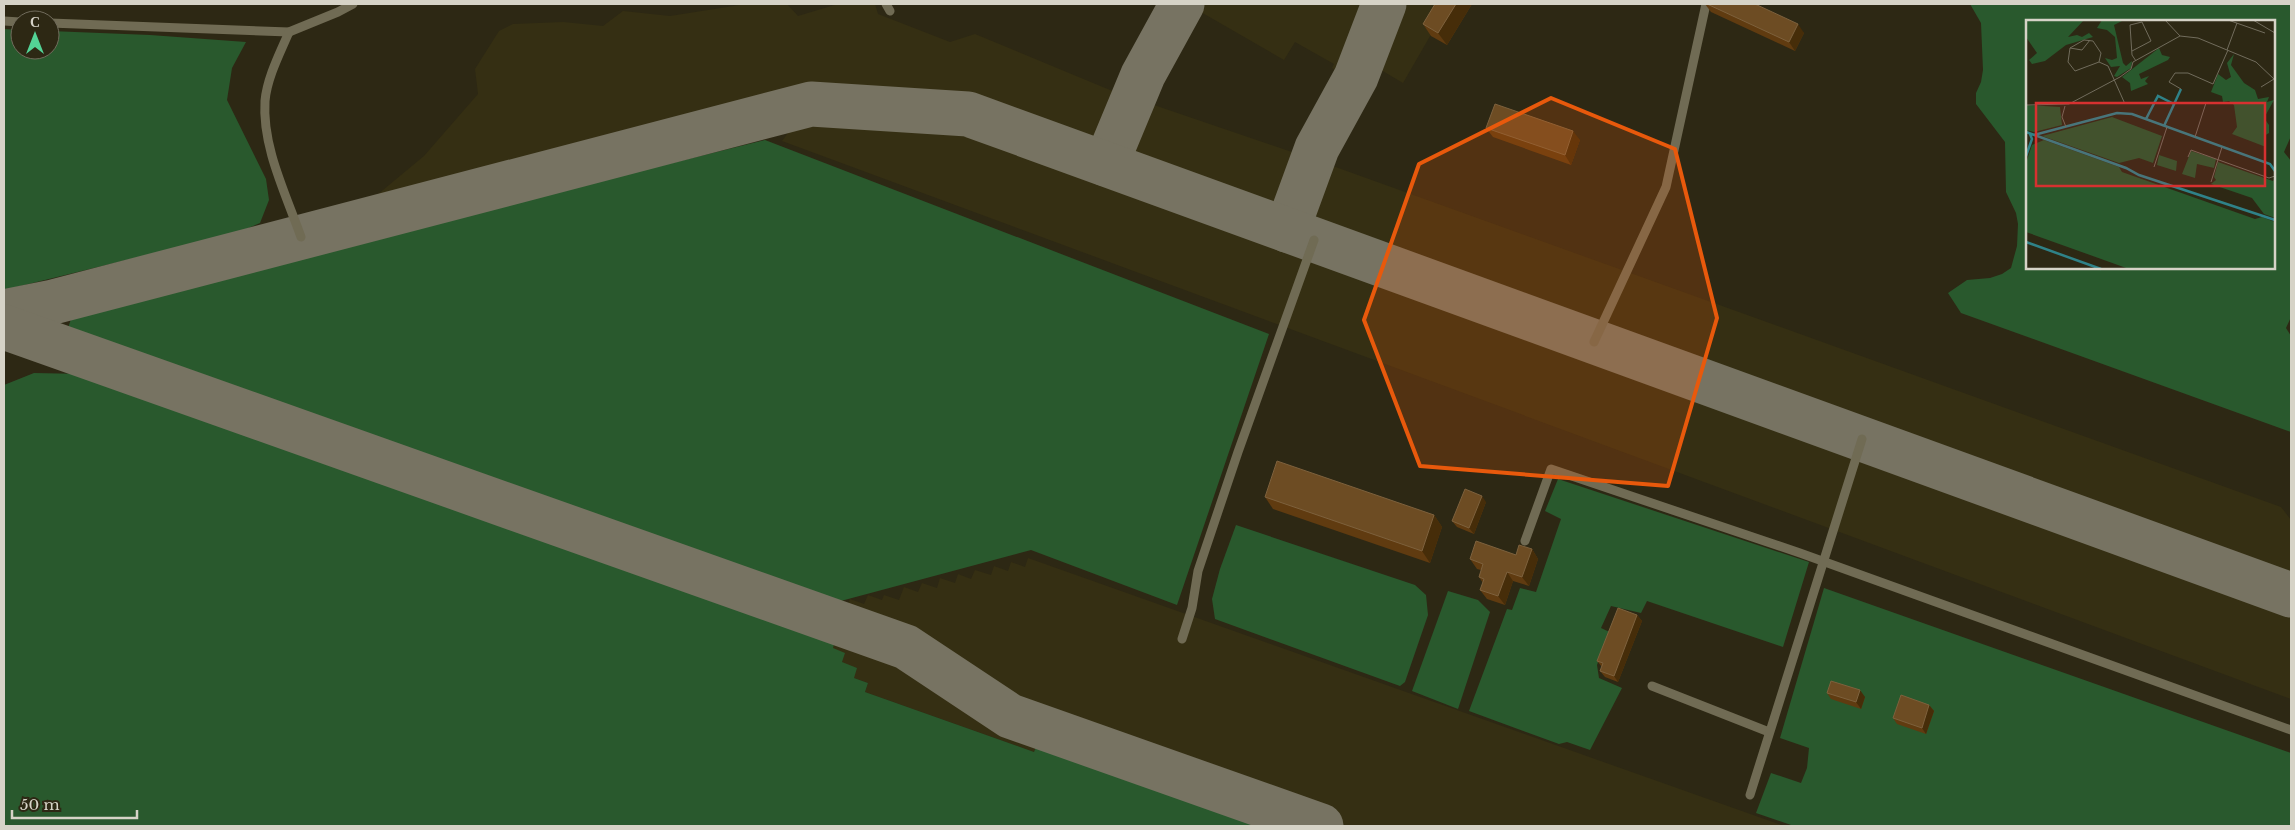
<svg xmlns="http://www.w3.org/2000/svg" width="2295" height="830" font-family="'Libre Baskerville',serif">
<rect width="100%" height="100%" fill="#2d2814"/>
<g fill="#352f13">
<path d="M746,4h41l11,12 40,-12h37l3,10 72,28 25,-8 135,56 220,75 951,342 10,13v179l-1509,-558 28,-37 -435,114 -4,-18 53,-44 54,-62 -3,-25 24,-38 14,-7 50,-2 40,4 20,-15 47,5z"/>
<path d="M1187,4h259l2,1 -45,78 -22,-13 -11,20 -38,-22 2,-4 -39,-22 -11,18z"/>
<path d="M1028,558l756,268h-497l-247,-87 -6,13 -169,-60 3,-9 -14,-5 -22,-30 18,-49 14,5 4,-9 14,5 2,-5 15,5 5,-13 14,5 4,-9 15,5 3,-10 15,5 3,-9 13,5 4,-9 16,5 3,-9 14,5 3,-9 14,5z"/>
</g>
<g fill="#29592d" fill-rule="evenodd">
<path d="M1970,4h321v132l-7,16 7,9v156l-5,11 5,8v96l-330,-119 -13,-20 19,-13 23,-2 12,-4 9,-6 6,-22 1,-22 -2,-11 -10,-21 -1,-50 -29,-38v-11l5,-11 2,-12 -2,-47zM2274,21v247h-246v-247z"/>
<path d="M4,29l16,1v20h30v-19l100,4 96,7 -14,26 -5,32 39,79 3,21 -9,23 -23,10 -233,57z"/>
<path d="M765,140l504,194 -92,271 -146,-55 -194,52 -770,-271 4,-12 18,-12z"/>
<path d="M34,373l49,1 752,266 -2,8 12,5 -3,9 15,6 -3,10 14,5 -3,9 169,60 5,-13 248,87h-1283v-441z"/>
<path d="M1558,479l251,83 -26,85 -136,-46 -6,12 -30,-7 -10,22 30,14 -25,-2 -9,25 2,13 23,10 -32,62 -23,-8 -8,2 -90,-33 38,-102 5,1 8,-22 16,4 25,-73 -16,-8z"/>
<path d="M1236,525l179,60 11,10 2,20 -23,67 -5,4 -185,-67 -3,-20 8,-30z"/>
<path d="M1824,588l467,165v73h-497l-38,-13 15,-40 30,10 6,-15 2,-20 -29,-10z"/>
<path d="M1448,591l30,9 12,12 -32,97 -46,-18z"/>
</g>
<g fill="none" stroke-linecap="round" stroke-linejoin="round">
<g stroke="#777362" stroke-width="45">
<path d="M1106,164l37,-89 39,-71"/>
<path d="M1287,230l30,-82 39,-71 28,-73"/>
<path d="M4,312l49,-10 758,-198 157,10 1323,481"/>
<path d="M4,327l902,320 104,69 311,110"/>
</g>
<g stroke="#706b54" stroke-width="9">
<path d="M886,4l4,7"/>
<path d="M4,21l16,1"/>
<path d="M50,23l239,9 49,-20 15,-8"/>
<path d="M289,32c-9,21 -22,46 -24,69 -3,46 21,93 36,136"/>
<path d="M1594,342l72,-155 40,-183"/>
<path d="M1525,541l26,-72 249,84 491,177"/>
<path d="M1182,639l10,-31 6,-37 40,-119 76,-212"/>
<path d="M1652,686l117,46"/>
<path d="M1750,795l112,-356"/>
</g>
</g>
<g fill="#603b10">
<path d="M1435,4h37l-25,41 -16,-9 -8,-12z"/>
<path d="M1705,4h50l49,29 -9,18 -84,-39z"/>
<path d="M1486,128l94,12 -9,25 -78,-28z"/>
<path d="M1265,497l169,18 8,12 -12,36 -157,-54z"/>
<path d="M1486,502l-12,32 -17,-7 -5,-6z"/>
<path d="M1532,549l6,10 -9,27 -16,-5 -8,24 -18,-6 -7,-9 3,-7 -4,-6 2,-7 -4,-1 -7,-10 46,-4z"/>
<path d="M1637,615l5,6 -24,61 -13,-5 -5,-6 2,-4 -5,-6z"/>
<path d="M1827,693l38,4 -4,12 -30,-10z"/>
<path d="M1929,705l5,6 -8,23 -29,-10 -4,-6z"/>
</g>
<g fill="#462d09">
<path d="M1456,4h16l-25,41 -9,-12z"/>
<path d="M1798,24l6,9 -9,18 -6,-9z"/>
<path d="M1573,131l7,9 -9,25 -6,-10z"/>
<path d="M1482,496l4,6 -12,32 -5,-6z"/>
<path d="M1434,515l8,12 -12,36 -8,-12z"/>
<path d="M1532,549l6,10 -9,27 -7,-9z"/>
<path d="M1507,572l6,9 -8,24 -7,-9z"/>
<path d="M1637,615l5,6 -24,61 -4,-6z"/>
<path d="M1860,690l5,7 -4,12 -5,-7z"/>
<path d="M1929,705l5,6 -8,23 -4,-6z"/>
</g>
<g fill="#6d4c23" stroke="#7d613d">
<path d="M1435,4h21l-18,29 -15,-9z"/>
<path d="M1707,4h48l43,20 -9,18z"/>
<path d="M1495,104l78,27 -8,24 -79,-27z"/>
<path d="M1277,461l157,54 -12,36 -157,-54z"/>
<path d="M1465,489l17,7 -13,32 -17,-7z"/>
<path d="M1476,541l40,14 3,-10 13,4 -10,28 -15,-5 -9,24 -18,-6 4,-11 -5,-2 4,-13 -13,-5z"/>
<path d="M1618,608l19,7 -23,61 -14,-5 3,-8 -6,-2z"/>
<path d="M1831,681l29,9 -4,12 -29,-9z"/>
<path d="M1901,695l28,10 -7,23 -29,-10z"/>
</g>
<path fill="#e8590c" fill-opacity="0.2" stroke="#e8590c" stroke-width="4" stroke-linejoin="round" d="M1551,98l124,51 42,169 -49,168 -248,-20 -56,-146 55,-156z"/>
<g transform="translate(2026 20)">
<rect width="249" height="249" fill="#2d2814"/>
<path d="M1,0h57l-16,17 9,-2 5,2 7,-4 4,4 -27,8 -21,16 -13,3 -3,-4 8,-7 -11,-16zM76,0h22l-10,5 9,38 3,3 6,-5 -1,7 -14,9 -3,-1 6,-10 -9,1 -6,-9 7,2 5,-2 -2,-21 -8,-7 -10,-2zM133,28l3,7 8,2 -2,3 -29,14 2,5 8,-3 -4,5 3,3 -17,7 -1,-8 -8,-6zM208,34l-3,11 13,18 11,7 3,9 11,-2 -2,5 7,-2 -10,18 5,7v8l-5,3 2,11 -34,-13 5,-7 -3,-22 -5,-4 -6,1 -1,-6 -11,-4 7,-18 8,6 5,-3 -4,-14zM0,85l34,2 2,18 -28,7 -8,-2zM86,97l50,19 -9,27 -14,-5 -20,5 -77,-27zM18,120l75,27 3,5 17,6 116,41 7,-2 13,5v47h-146l-103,-37v-69l6,-18zM165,131l25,8 -2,9 -17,-4 -2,14 -13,-4zM133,135l18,6 -1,10 -19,-6zM192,142l55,19 2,-3v40l-11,-4 -12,-16 -41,-14 5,-4 -2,-3z" fill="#29592d"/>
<path fill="none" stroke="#2f8288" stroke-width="2.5" d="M120,99l12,-23 16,8M138,106l17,-37M0,112l100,36 13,7 136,45M8,115l83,-22 15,1 138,50 5,7M0,136l6,-17 -2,-5M0,222l75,27"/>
<path fill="none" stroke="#716c5c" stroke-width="1" d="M139,0l15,16M202,0l37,13M227,0l22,13M44,28l12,2 8,-10M201,30l10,-27M106,31l19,-10 -9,-19 -12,3 2,30 4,6M73,42l2,-9 -8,-12 -9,-1 -14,8 -2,14 7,9 24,-9 9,4 17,38M235,67l13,-8M155,69l-12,-7 6,-9h13l25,11 15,-34M0,85l43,-1 51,-27 11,-8 2,-7 47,-26 18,2 58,24 19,18M39,86l-3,11 4,10M169,117l11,-34M162,137l3,-7 78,28 6,-2M128,147l13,-40M185,162l11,-35"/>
<path fill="#d63130" fill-opacity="0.15" stroke="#d63130" stroke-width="2.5" d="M10,83h229v83h-229z"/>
<rect width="249" height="249" fill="none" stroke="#d6d3c7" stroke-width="2.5"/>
</g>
<rect width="2295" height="830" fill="none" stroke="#d6d3c7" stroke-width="10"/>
<g transform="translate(35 35)"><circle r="24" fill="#2d2814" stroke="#716c5c"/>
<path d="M0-4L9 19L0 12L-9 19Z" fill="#53d396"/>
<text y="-8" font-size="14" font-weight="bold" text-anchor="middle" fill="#d6d3c7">С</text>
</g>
<path d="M12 810v8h125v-8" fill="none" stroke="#d6d3c7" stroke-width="2.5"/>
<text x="20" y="810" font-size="15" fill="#d6d3c7" stroke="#2d2814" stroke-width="4" paint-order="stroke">50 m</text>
</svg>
